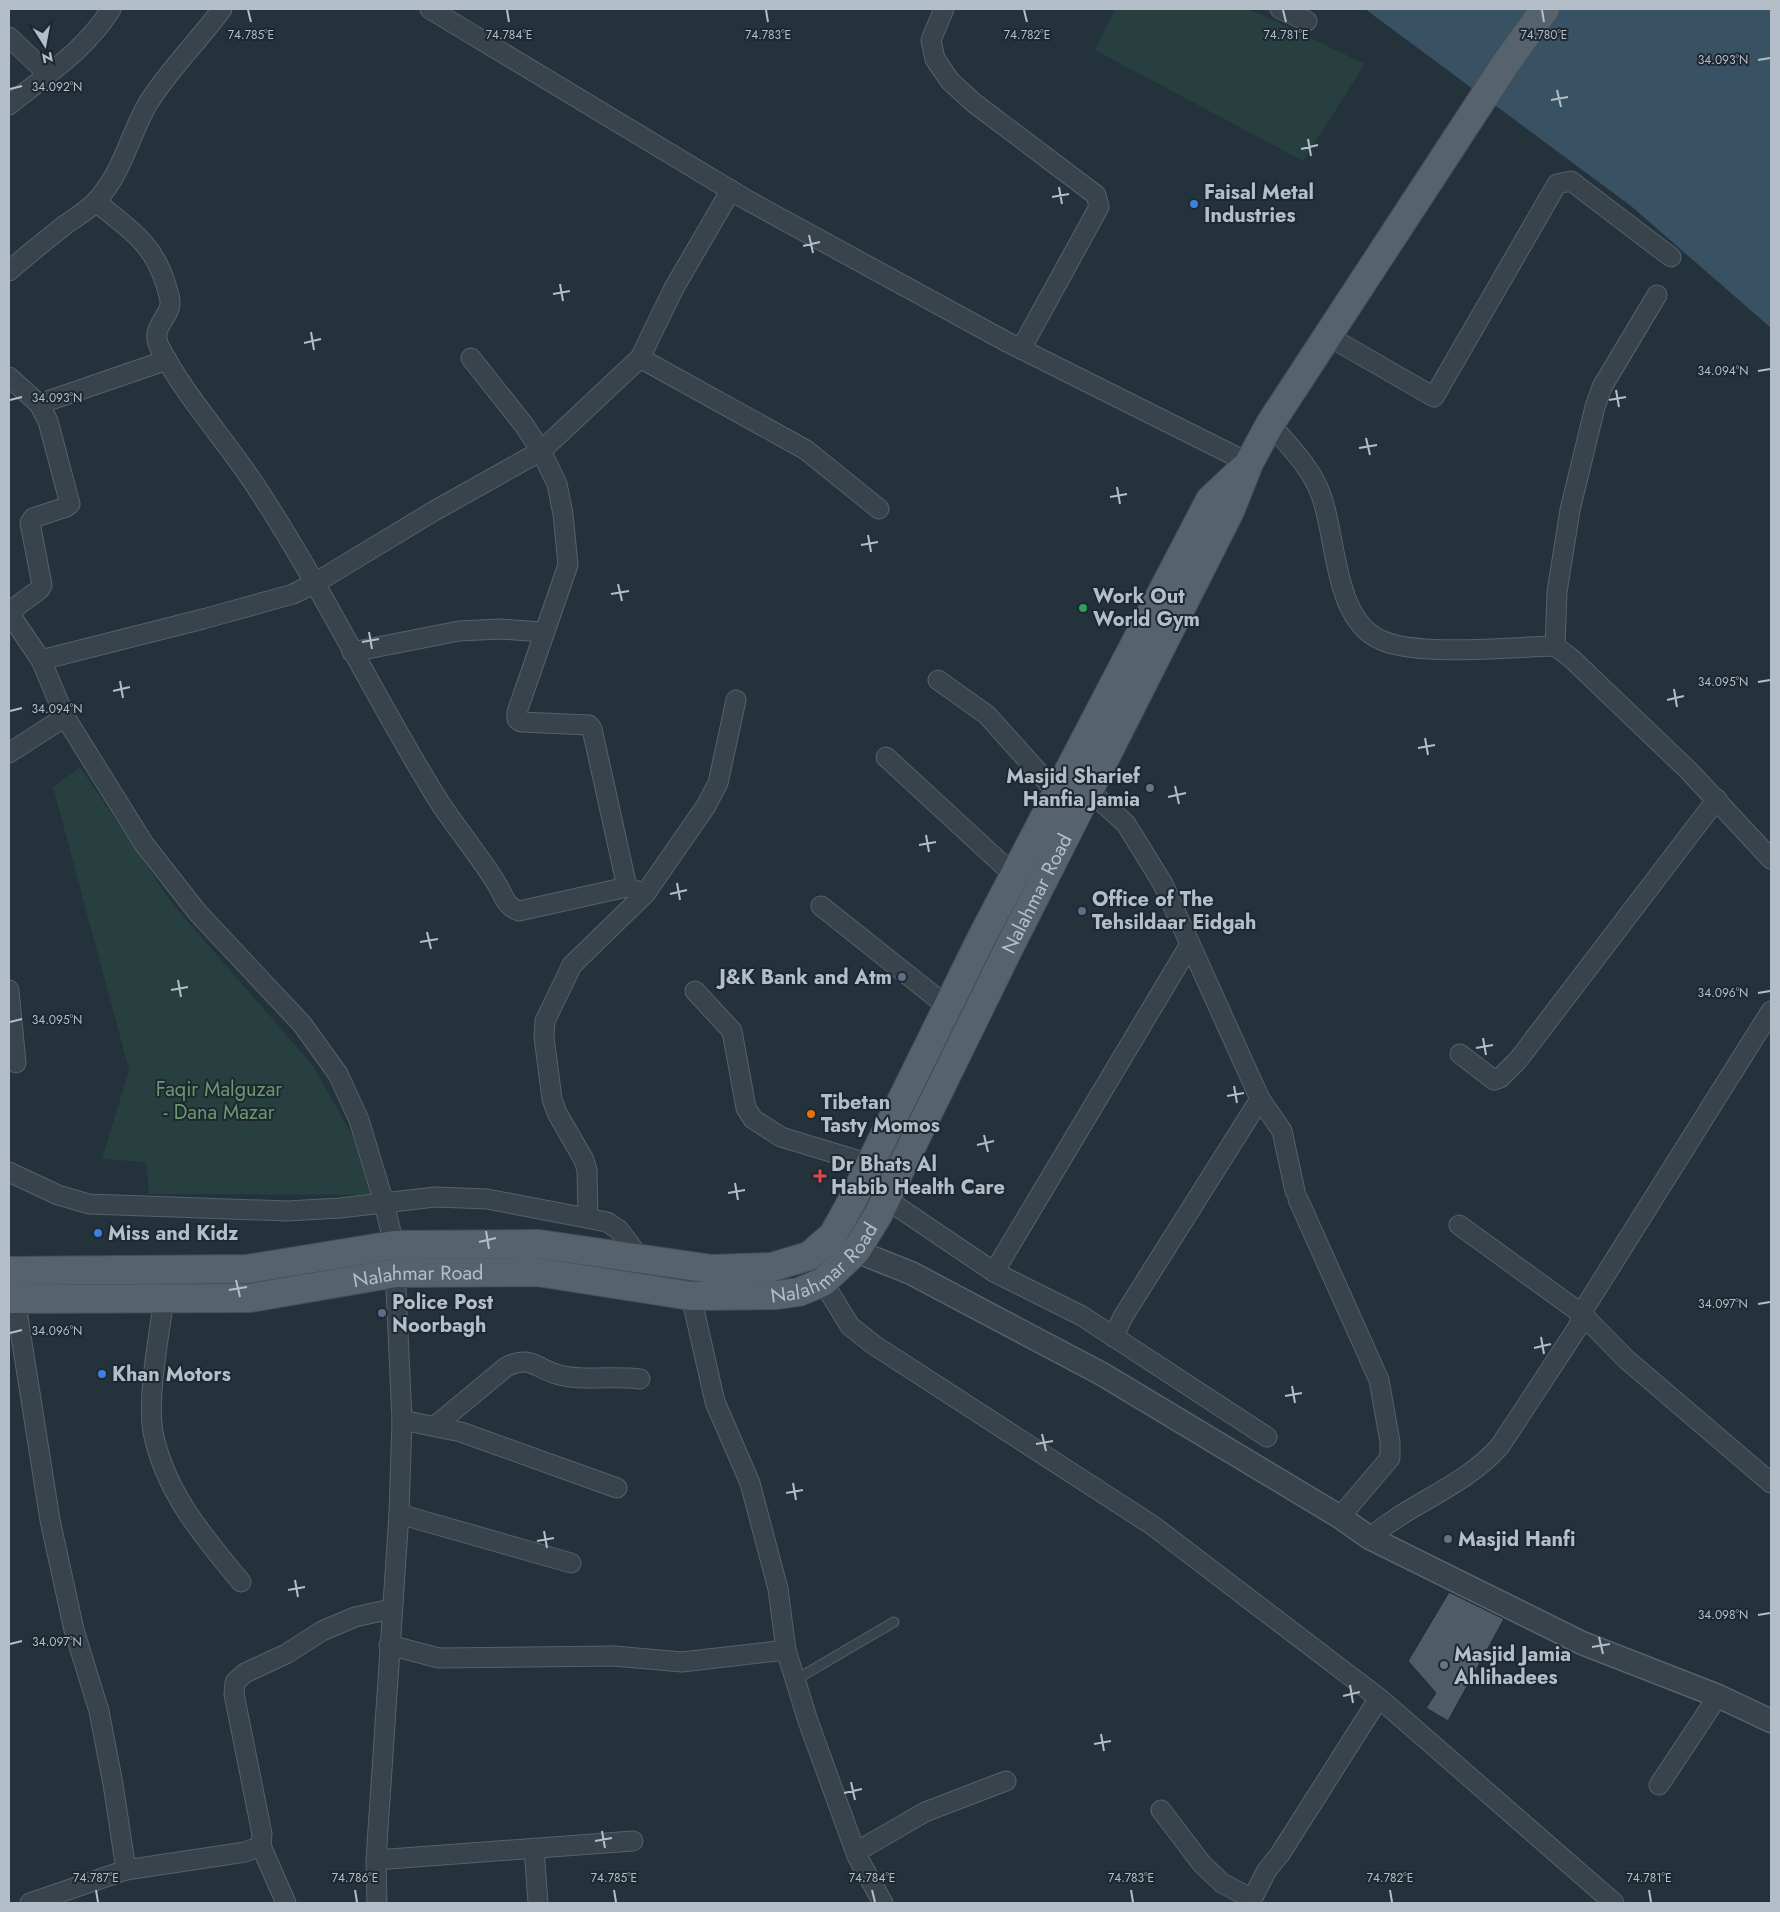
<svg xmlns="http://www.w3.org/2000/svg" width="1780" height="1912" font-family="Jost,sans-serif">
<rect width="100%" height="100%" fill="#24323c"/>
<g fill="#273f3e">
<path d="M1115,9h134l116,55 -62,97 -208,-111z"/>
<path d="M80,767l91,135 142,164 39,69 18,60 -221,-1 -3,-32 -44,-3 27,-89 -76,-283z"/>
</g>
<path fill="#385163" d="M1365,9h406v319l-140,-122z"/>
<path fill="#4d5c67" stroke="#1f2a33" d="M1449,1592l55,27 -56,102 -22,-13 10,-15 -28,-32z"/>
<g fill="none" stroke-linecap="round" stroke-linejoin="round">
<g stroke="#56616a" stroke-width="11">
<path id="service" d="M795,1680l99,-58"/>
</g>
<g stroke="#56616a" stroke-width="21">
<g id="minor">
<path d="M430,9l317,191 260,142 242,121"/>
<path d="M944,9l-13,31 4,19 15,22 24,22 122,92 3,12 -78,142"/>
<path d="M1280,9l27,12"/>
<path d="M9,37l39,37"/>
<path d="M9,105c36,-29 77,-55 102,-96"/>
<path d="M96,202c33,27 57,40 70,83 2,7 6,17 3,24 -6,14 -18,22 -9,39 27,51 66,92 97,140 65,99 116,206 178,307 19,31 44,59 63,91 5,9 9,22 21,25l108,-24 18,7"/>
<path d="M9,271c18,-16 37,-31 56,-46 11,-8 24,-15 33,-26 25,-28 31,-62 49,-94 21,-35 51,-63 75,-96"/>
<path d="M1657,295l-55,92 -7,20 -25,103 -13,82 -2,54 17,13 117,112 82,88"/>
<path d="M1328,336l106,61 123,-213 14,-3 100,76"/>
<path d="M471,358l53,67 17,26 16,33 6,30 5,51 -51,147v7l4,3 68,3 3,4 35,158"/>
<path d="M640,358l166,92 73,59"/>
<path d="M9,377l30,27"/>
<path d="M1270,424c19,22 41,43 51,71 16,42 12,124 60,145 36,17 131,7 174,6"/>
<path d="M9,612l31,-23 2,-4 -12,-62 3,-5 33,-11 4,-3 -22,-83 -9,-17 128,-44"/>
<path d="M9,613l32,47 24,57 79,127 54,69 104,111 36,50 21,46 25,83 10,42 8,175 -3,94 -23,346 1,43"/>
<path d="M352,652l107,-21 41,-2 43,3"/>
<path d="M41,660l162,-41 90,-25 22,-11 119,-72 107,-60 99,-93 34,-70 57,-98"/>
<path d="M938,680l49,35 70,78"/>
<path d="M9,753l56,-36"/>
<path d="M886,757l128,118"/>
<path d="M1090,791l36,33 37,60 97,215"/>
<path d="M821,906l127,101"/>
<path d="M9,990l7,73"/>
<path d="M695,991l37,40 14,77 7,11 28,18 89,27"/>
<path d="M1460,1054l34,26 6,-2 18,-18 199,-261"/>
<path d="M9,1172l49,23 31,9 198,7 53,-3 95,-11 52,2 120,23 12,8 22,29"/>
<path d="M886,1199l108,73 88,44 185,121"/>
<path d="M1298,1199l81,181 11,62v16l-50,59"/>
<path d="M588,1217l-1,-47 -3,-10 -27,-47 -5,-14 -8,-62 1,-16 27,-56 73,-71 61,-88 12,-23 18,-83"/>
<path d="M1459,1225l123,89 44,45 145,124"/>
<path d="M994,1272l195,-326"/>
<path d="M823,1282l27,44 24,19 278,180 227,173 235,205"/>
<path d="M691,1296l24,106 35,81 28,106 8,61 22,71 49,135 26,47"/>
<path d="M15,1298l35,222 24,110 25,81 14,73 13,86"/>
<path d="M164,1299c-5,37 -17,98 -11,133 12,60 50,104 88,150"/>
<path d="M1113,1337l11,-22 136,-216 22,32 13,60"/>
<path d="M402,1420l59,12 156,56"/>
<path d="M435,1426l71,-59c23,-12 29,0 50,7 25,8 58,1 84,5"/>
<path d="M399,1514l172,49"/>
<path d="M1370,1538c39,-35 94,-51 130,-92l78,-119 6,-18 187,-298"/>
<path d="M389,1645l50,13 175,-2 68,6 104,-12"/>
<path d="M1659,1785l59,-89"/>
<path d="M1161,1810l41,54 20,19 30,16"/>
<path d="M534,1848l4,55"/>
<path d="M856,1852l69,-40 81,-31"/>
<path d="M376,1860l257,-19"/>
<path d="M30,1903l96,-33 119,-18 16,-6"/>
<path d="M286,1903l-25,-57 1,-12 -28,-140 1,-12 10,-9 41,-19 36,-23 33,-14 36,-8"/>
<path d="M1250,1903l17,-33 13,-16 99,-156"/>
</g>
</g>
<g stroke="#56616a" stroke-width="25">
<path id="tertiary" d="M833,1235l23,16 55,22 191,101 238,143 30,21 212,105 136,53 53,25"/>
</g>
<g stroke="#444f58" stroke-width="30">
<g id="primary">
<path d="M9,1271l238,-2 147,-24 145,-1 173,25 60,-2 37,-11 24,-21 19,-34 129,-262 229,-439 33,-31"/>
<path id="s1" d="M9,1299l241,-1 146,-25 141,-1 154,24 86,-1 22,-3 24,-10 33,-31 22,-36 129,-263 223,-441 19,-48 21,-39 236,-361 39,-54"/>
</g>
</g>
<use href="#service" stroke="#38434c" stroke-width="9"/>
<use href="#minor" stroke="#38434c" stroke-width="19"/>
<use href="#tertiary" stroke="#38434c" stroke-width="22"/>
<use href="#primary" stroke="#56636c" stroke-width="28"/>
</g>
<path fill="none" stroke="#b4bec8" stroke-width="2" d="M248,10l3,12M507,10l2,12M766,10l2,12M1024,10l3,12M1283,10l3,12M1542,10l2,12M1758,60l12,-2M10,89l12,-3M1557,90l4,17M1551,100l17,-3M1308,139l3,17M1301,149l17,-4M1059,187l3,17M1052,197l17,-3M809,235l4,18M803,246l17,-4M560,284l3,17M553,294l17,-3M311,332l3,18M304,343l17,-4M1758,371l12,-2M1616,390l3,17M10,400l12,-3M1609,400l17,-3M1366,438l4,17M1359,448l18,-3M1117,487l3,17M1110,497l17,-3M868,535l3,17M861,545l17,-3M618,584l4,17M611,594l18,-3M369,632l3,17M362,642l17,-3M120,681l3,17M1758,682l12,-2M1674,689l3,18M113,691l17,-4M1667,700l17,-4M10,711l12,-3M1425,738l3,17M1418,748l17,-3M1175,786l4,18M1168,797l18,-4M926,835l3,17M919,845l17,-3M677,883l3,17M670,894l17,-4M427,932l4,17M420,942l18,-3M178,980l3,17M171,990l17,-3M1758,993l12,-2M10,1022l12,-3M1483,1038l3,17M1476,1048l17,-3M1234,1086l3,17M1227,1096l17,-3M984,1135l4,17M977,1145l17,-4M735,1183l3,17M728,1193l17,-3M486,1231l3,18M479,1242l17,-4M236,1280l4,17M229,1290l18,-3M1758,1304l12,-2M10,1333l12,-3M1541,1337l3,17M1534,1348l17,-4M1292,1386l3,17M1285,1396l17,-3M1042,1434l4,17M1036,1444l17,-3M793,1483l3,17M786,1493l17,-3M544,1531l3,17M537,1541l17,-3M295,1580l3,17M288,1590l17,-3M1758,1615l12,-2M1599,1637l4,17M10,1644l12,-3M1592,1647l18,-3M1350,1685l3,18M1343,1696l17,-4M1101,1734l3,17M1094,1744l17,-3M851,1782l4,18M844,1793l18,-4M602,1831l3,17M595,1841l17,-3M96,1890l2,12M355,1890l2,12M614,1890l2,12M872,1890l3,12M1131,1890l2,12M1390,1890l2,12M1649,1890l2,12"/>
<g fill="#3f7fe0" stroke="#1d2831" stroke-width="2">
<circle cx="1194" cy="204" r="5"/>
<circle cx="98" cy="1233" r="5"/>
<circle cx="102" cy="1374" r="5"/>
</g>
<circle fill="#2e9e5b" stroke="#1d2831" stroke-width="2" cx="1083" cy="608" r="5"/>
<g fill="#6b7280" stroke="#1d2831" stroke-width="2">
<circle cx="1150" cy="788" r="5"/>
<circle cx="1448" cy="1539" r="5"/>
<circle cx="1444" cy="1665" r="5"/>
</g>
<g fill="#5c6f8a" stroke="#1d2831" stroke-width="2">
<circle cx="1082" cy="911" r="5"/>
<circle cx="902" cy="977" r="5"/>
<circle cx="382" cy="1313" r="5"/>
</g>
<circle fill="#e8710a" stroke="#1d2831" stroke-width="2" cx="811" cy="1114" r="5"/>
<path fill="#e0444e" stroke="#1d2831" stroke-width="2" d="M817.5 1168.5h5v5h5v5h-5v5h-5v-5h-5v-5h5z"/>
<g text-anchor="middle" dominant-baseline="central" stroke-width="4" stroke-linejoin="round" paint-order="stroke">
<g font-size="20" font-weight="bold" fill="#b4bec8" stroke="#1d2831" text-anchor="start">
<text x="1204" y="192">Faisal Metal<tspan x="1204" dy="23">Industries</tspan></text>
<text x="1093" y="596">Work Out<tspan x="1093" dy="23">World Gym</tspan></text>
<text x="1140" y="776" text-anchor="end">Masjid Sharief<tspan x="1140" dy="23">Hanfia Jamia</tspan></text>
<text x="1092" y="899">Office of The<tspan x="1092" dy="23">Tehsildaar Eidgah</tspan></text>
<text x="892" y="977" text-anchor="end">J&amp;K Bank and Atm</text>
<text x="821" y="1102">Tibetan<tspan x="821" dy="23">Tasty Momos</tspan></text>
<text x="831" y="1164">Dr Bhats Al<tspan x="831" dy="23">Habib Health Care</tspan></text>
<text x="108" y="1233">Miss and Kidz</text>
<text x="392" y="1302">Police Post<tspan x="392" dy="23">Noorbagh</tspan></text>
<text x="112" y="1374">Khan Motors</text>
<text x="1458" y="1539">Masjid Hanfi</text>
<text x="1454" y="1654">Masjid Jamia<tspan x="1454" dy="23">Ahlihadees</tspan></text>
</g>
<g font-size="20" fill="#b4bec8" stroke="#1d2831">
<text stroke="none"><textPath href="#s1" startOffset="1266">Nalahmar Road</textPath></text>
<text stroke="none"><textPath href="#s1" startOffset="831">Nalahmar Road</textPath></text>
<text stroke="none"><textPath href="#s1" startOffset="411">Nalahmar Road</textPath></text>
</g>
<g font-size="20" fill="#6b986f" stroke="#1d2831">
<text x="219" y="1089">Faqir Malguzar<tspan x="219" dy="23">- Dana Mazar</tspan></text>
</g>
</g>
<g font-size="12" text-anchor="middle" fill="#b4bec8" stroke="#1d2831" stroke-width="4" stroke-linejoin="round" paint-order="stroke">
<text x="251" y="39">74.785°E</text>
<text x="509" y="39">74.784°E</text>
<text x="768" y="39">74.783°E</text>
<text x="1027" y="39">74.782°E</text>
<text x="1286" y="39">74.781°E</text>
<text x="1544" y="39">74.780°E</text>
<text x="1723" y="64">34.093°N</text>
<text x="57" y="91">34.092°N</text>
<text x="1723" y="375">34.094°N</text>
<text x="57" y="402">34.093°N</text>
<text x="1723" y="686">34.095°N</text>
<text x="57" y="713">34.094°N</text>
<text x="1723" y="997">34.096°N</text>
<text x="57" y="1024">34.095°N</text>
<text x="1723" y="1308">34.097°N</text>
<text x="57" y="1335">34.096°N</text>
<text x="1723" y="1619">34.098°N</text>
<text x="57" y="1646">34.097°N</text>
<text x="96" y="1882">74.787°E</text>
<text x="355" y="1882">74.786°E</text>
<text x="614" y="1882">74.785°E</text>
<text x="872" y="1882">74.784°E</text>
<text x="1131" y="1882">74.783°E</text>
<text x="1390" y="1882">74.782°E</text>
<text x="1649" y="1882">74.781°E</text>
</g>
<rect width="1780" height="1912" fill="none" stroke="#b4bec8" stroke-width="20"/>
<g transform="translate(45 45) rotate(169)" stroke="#1d2831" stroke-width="4" paint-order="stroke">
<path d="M0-4L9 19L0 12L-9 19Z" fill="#b4bec8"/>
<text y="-8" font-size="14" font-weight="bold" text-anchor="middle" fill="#b4bec8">N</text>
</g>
</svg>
